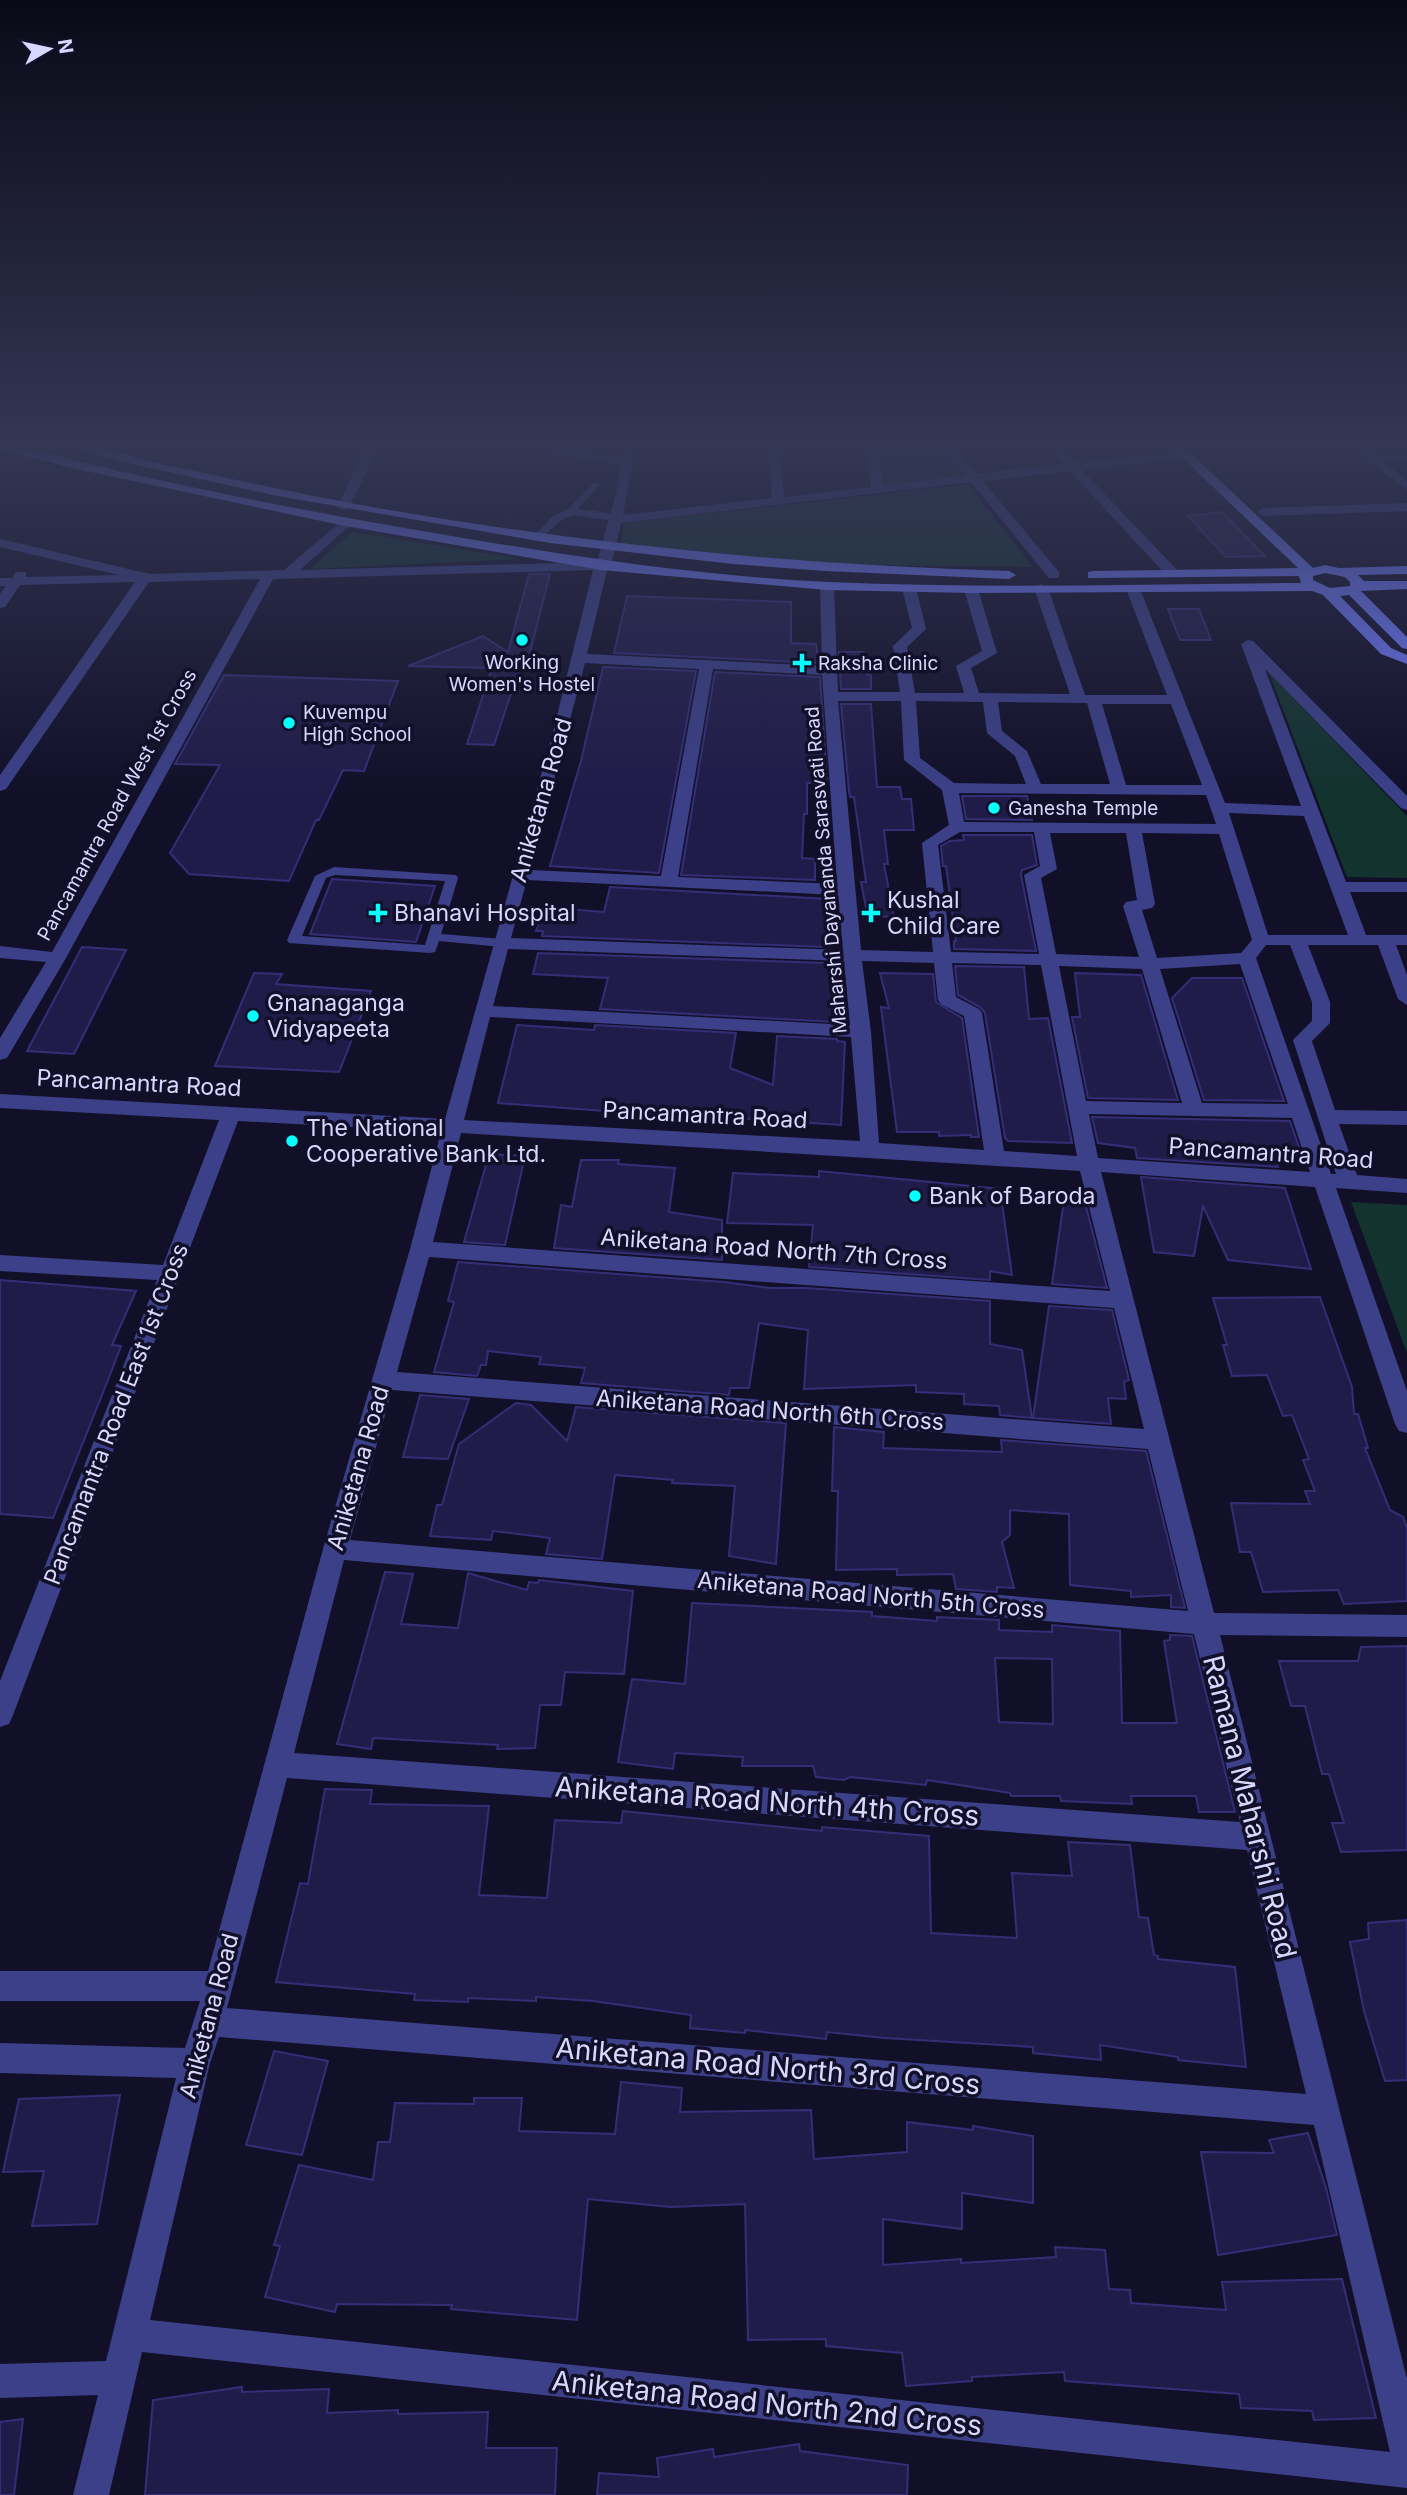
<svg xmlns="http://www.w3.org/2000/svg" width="1407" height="2495" font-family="Inter,sans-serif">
<rect width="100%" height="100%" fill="#121029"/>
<g fill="#13332f">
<path d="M878,444h58l32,33 -87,9z"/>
<path d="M968,485l65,82 -195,-2 -217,-21 3,-21z"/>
<path d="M352,532l167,27 -209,10z"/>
<path d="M1269,673l138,143v62l-60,-1z"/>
<path d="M1351,1202l56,3v148z"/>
</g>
<g fill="#201c4a" stroke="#342e77" stroke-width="2" fill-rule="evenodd">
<path d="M1222,512l43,44 -39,1 -38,-41z"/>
<path d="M529,574h21l-23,90 8,5h-16l-25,76 -27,-1 25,-76 -84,-2 75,-30 25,16z"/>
<path d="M627,596l164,6v41l25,1 3,19 -205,-10z"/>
<path d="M1168,609h31l12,31h-31z"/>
<path d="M839,652h25l2,15 2,8h3v14h-30z"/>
<path d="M603,667l93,4 -37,202 -109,-7 31,-105z"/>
<path d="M715,672l105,5 7,106h-20v31h-3l-2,44 13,1v21l-134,-5z"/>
<path d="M224,675l174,6 -34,90 -21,-1 -24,50h-3l-27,61 -100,-7 -19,-21 50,-88 -45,-1z"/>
<path d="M841,704h30l6,83h23l2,12h9l3,31h-30l4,34h-4l10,53 -23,-1 -1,-8h-4l-5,-26h5l-12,-85h-4l-1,-6z"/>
<path d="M962,796h65l5,24 -66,-1z"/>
<path d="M963,835h69l5,30 -15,5 -1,5 15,76 -82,-2v-8h2l-10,-75h-3l-2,-20 9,-5 14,-1z"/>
<path d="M332,879l103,7 -19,56 -106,-8z"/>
<path d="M610,887l218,12 -4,48 -282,-11 1,-5h-7l6,-24 62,5z"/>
<path d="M82,947l44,3 -52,104 -47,-3z"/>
<path d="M538,953l287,10v5h6l5,54 -236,-13 8,-31 -75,-4z"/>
<path d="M955,966l69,1 5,52 19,-1 24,125 -64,-2 -3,-3 -20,-125 -5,-6 -22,-12z"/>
<path d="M254,973l28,1 -6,10 95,7 -32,81 -124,-6z"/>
<path d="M880,973l53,1 3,28 26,16 17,119h-8v-2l-32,1v-4h-42l-16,-125 8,1z"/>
<path d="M1075,973l66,2 37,125 -90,-2 -16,-81h8z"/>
<path d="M1192,978h50l42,123 -80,-1 -32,-102z"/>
<path d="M517,1025l77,5 1,-5 141,8 -6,35 43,17 4,-49 60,3v2l8,1 -4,83 -150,-10 1,-2 -47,1 -147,-11z"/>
<path d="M1092,1117l198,4 13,38 -28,-1 3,9 -141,-9 -2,-10 -37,-5z"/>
<path d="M489,1154l36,2 -20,89 -41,-3z"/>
<path d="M581,1160h38l-1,4 57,4 -6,44 53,8v40l-168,-12 7,-43 11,2z"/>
<path d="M819,1171l181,18 12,86 -22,-4v9l-181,-13 4,-42 -86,-2 6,-50 86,4z"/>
<path d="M1141,1177l144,11 26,81 -83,-9 -25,-54 -9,50 -40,-4z"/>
<path d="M1065,1193l18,2 24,93 -55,-4z"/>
<path d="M458,1262l266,20 46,6h37l183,13v43l32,6 10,68 -32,-3 -1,-9 -35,-2v-10l-48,-2v-7l-112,4 4,-59 -49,-7 -10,65h-19l-1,7 -148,-12 4,-15 -46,-4 2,-7 -53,-6 -2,14h-5l-4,11 -43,-4 20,-70 -6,-1z"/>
<path d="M0,1280l136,11 -24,54 9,1 -13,34 -55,138 -53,-4z"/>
<path d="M1320,1297l32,90 2,27h4l10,34h-3l25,62 13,7 4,11v73l-63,3 -6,-14 -75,2 -12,-40h-11l-9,-49 79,1 -5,-13h10l-12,-31 6,-1 -17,-44 -9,1 -16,-41 -35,1 -9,-31h4l-14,-47z"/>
<path d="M1049,1306l63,4 17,70 -5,2 2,17 -18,-1 3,26 -78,-6z"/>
<path d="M420,1395l49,4 -21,60 -45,-2z"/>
<path d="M516,1403l15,2 36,36 9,-34 210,16 -10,141 -47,-8 6,-70 -63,-3 1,-3 -58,-5 -13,84 -56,-5 4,-16 -57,-7 -2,9 -61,-4 7,-31h5l17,-61z"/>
<path d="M834,1427l50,5 -1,16 119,4 -1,-12 145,11 39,157 -14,-1v-12l-40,2v-6l-61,-6 -1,-71 -59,-4v25l-8,7 12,46 -17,-1v5l-41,-3 -3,-15 -56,1v-6l-61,1 2,-79h-6z"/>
<path d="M385,1572l28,2 -12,50 57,4 10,-55 59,17 2,-8 9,1 1,-3 94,11 -9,83 -59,-2 -4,33h-21l-5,43 -38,1 1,-4 -125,-7 -2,11 -34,-5z"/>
<path d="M692,1603l180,9v4l65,5v-4l62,3v10l53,2v-7l68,6 2,92h55l-13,-82 6,-1v-5l22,1 43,176h-36l-3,-16h-65l1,8 -71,-3 -1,-5h-49l-1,-3 -83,-13 -1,5 -76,-8 -6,3 -28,-3 -3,-11h-71l1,-9 -68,-4 -2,16 -55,-7 14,-83 53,5zM995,1658l57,1 1,65 -54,-2z"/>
<path d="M1407,1646v204l-66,2 -9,-29h12l-15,-49h-7l-17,-68h-14l-12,-45h79l3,-14z"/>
<path d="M325,1789l47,1 -2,14 119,2 -10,89 68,3 8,-78 66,3 2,-12 199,20v-4l107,9 2,97 86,5 -5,-65 60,3 -4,-34 62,3 9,72 9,1 6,37 4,1v3l77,8 11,100 -68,-7v-3l-78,-12 1,15 -68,-7v-6l-148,-9 -58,-6 -1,7 -81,-9v3l-55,-5 1,-13 -98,-14 -57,-4v4l-68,-3v4l-54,-2 1,-6 -139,-12 24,-99 8,1z"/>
<path d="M1407,1920v160l-22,1 -21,-70 -14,-69 19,-3 -1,-16z"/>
<path d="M274,2051l54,10 -26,94 -56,-10z"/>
<path d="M621,2082l61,6 -2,24 131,-2 3,49 93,-7v-30l66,8v-4l60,10v67l-71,-10v36l-79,-10v46l78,-6v4l95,-6 -1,-10 50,3 4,39 21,1 1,13 95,7 -4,-28 120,-3 34,139 -62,2 -2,-9 -71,-3 -2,-14 -174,-13 -1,-9 -92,5v4l-66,5 -4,-33 -76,-7v-7l-78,1 -3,-136 -74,3 -83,-8 -11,121 -126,-11 1,-4 -115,-1 -2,8 -70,-15 15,-51 -6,-1 25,-80 74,15 5,-38h12l5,-39 79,1v-6h48l-3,33 96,3z"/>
<path d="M120,2095l-23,129 -65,2 12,-55 -41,1 16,-73z"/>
<path d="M1308,2133l18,55 11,47 -119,20 -17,-103 73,1 -5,-13z"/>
<path d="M242,2387v5l87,-3 -2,24 71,-3v4l90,-2 -2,36h71l-2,47h-410l8,-95z"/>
<path d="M23,2419l-9,76h-14v-73z"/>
<path d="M799,2444l1,7 108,14 -1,30h-310l2,-22 60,4 -2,-19 56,-9 1,8z"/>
</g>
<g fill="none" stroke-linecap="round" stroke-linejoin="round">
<g fill="#3b4088" fill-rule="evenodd">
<path d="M595,482l5,3 -22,24 37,5 3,1v4c-45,4 -38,-21 -78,21h-6v-4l19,-20 15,-7z"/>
<path d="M334,867l122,8 2,3 -17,56 61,5 7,4 -7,4 -63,-6 -4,11 -5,1 -141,-10 -2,-3 28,-64zM335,875l110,6 -20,64 -123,-9 24,-58z"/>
</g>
<g fill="#3b4088" fill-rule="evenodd">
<path d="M367,444h12l-29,62 -6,4 -4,-1 -2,-3z"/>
<path d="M516,444h29l77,13 2,-13h12l-13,71 149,-17 -4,-54h12l4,53 87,-10 -5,-43h12l5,41 82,-9 -29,-32h13l28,30 87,-10 -18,-20h13l17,19 113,-12 2,3 -6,4 -103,12 96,101v6h-10l-98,-106 -87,10 76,91v6h-10l-78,-96 -350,41 -8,35 -5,8 -21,88 235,12 -2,-80 7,-4 7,4 4,106h62l-7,-46 19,-18 -10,-40 7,-4 7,4 10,41 -19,18 8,46h49l-8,-27 26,-15 -18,-62 7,-4 7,4 19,64 -26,15 8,25 91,1 -36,-106 7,-4 7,4 37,107h82l-41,-106 7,-4 7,4 85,214 76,3 -60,-162 7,-4 5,1 154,155v14l-6,-2 -136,-139 81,213h61v10h-57l16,43h41v10h-11l11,30v30l-9,-6 -20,-54h-70l22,57v21l-18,18 23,69 72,1v14l-68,-1 18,51 50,4v14l-71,-5 71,203v42l-8,-2 -4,-7 -80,-237 -214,-15 113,441 193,2v22l-187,-2 187,744v109l-1265,-136 -33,143h-36l25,-100 -98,3v-34l106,-3 70,-283 -176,-5v-30l185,5 15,-47h-200v-30h208l115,-422 87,-300 31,-117 -203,-11 -225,594 -4,9 -9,3v-46l157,-401 -157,-9v-16l163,10 56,-145 -219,-12v-14l445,25 107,-383 41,-166 -320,9 -207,379 -59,100 -7,2v-22l46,-76 -46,-4v-12l52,6 208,-373 -111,3 -143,207 -6,2v-16l135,-193 -115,3 -15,22 -5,1v-14l6,-8h-6v-8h12l4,-6h10v5l93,-2 -119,-28v-8l150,35 134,-4 61,-52 5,1v6l-50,45 297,-8 20,-72 4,-26 -99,-16zM585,663l114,6 -38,207 -131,-6zM713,669l109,6 15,209 -159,-7zM838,701h63l3,59 38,30 7,35 -27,18 11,109 -72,-2zM916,701l67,1 4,31 28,23 11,28 -72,-1 -34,-25zM998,702l89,1 23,81h-69l-14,-33 -25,-20zM1102,704h69l31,81h-76zM959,793l247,2 10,29 -252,-2zM1229,813l75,3 44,119h-80zM960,832h74l6,34 -16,9 15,79 -88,-2 -13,-107zM1050,833h76l11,67 -11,2 -3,4 16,51 -83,-3 -15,-76 16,-9zM1142,833l77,1 33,106 -11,13 -84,5 -15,-48 10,-2 3,-4zM527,880l311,15 5,55 -332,-12zM1266,945h24l22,57v19l-19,19 43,134h-5l-75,-216zM508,949l336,12 6,64 -357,-19zM862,961l72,2 4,37 3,4 23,12 20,134 -105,-7 -8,-111zM952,963l89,2 36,191 -73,-5 -22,-138 -3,-4 -23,-12zM1240,964l48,140 -86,-1 -42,-134zM1059,966l83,3 40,134 -96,-2zM490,1017l361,20 9,104 -396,-21zM1089,1114l203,4 18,54 -212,-14zM461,1133l619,38 30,120 -677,-49zM429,1257l685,51 30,121 -747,-57zM392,1390l756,59 40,162 -838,-71zM344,1560l850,74 46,188 -946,-69zM287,1778l960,72 59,244 -1079,-86zM219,2037l1095,88 76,327 -1240,-132 60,-257z"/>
<path d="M1348,444h14l12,10 33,-1v8h-24l24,19v10z"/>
<path d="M1407,503v8l-144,5 -6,-4 6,-4z"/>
</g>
<g fill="#6f7bff" fill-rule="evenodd">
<path d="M0,444h10c141,37 286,66 430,90 129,22 258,42 389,48 157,7 315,2 472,1l-2,-7 -211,2v-6l5,-1 205,-3 -130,-124h13l132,124 12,-3 14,3 68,-2v8l-49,1 6,6h43v8l-46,2 46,46v12l-5,-1 -53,-53 -9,1 51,52 16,7v9l-26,-10 -58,-59 -11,-4 -341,2 -144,-3 -226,-20 -256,-44 -273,-58 -72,-19zM1325,573l20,4 5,5v4l-20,2 -17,-8v-4z"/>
<path d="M61,444c36,0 73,14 109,22 67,14 134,29 202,41 211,37 423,58 637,64l7,4 -7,4 -184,-8 -92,-7 -183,-21 -272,-47 -159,-35z"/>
</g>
</g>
<linearGradient id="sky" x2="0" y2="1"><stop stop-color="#0a0917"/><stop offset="0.56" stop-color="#333754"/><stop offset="1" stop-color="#333754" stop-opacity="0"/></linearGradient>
<rect width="1407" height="793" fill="url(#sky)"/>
<g fill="#04fffd" stroke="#121029" stroke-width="2.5">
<circle cx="522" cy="640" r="7"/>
<path d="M798.5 652.5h7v7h7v7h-7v7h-7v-7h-7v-7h7z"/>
<circle cx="289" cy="723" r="7"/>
<circle cx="994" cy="808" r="7"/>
<path d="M374.5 902.5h7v7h7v7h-7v7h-7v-7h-7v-7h7z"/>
<path d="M867.5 902.5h7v7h7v7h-7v7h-7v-7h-7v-7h7z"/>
<circle cx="253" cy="1016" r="7"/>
<circle cx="292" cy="1141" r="7"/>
<circle cx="915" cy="1196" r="7"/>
</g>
<g text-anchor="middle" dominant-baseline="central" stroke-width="7" stroke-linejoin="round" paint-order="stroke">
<g font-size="19" fill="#d8d8ff" stroke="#121029" text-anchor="start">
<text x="522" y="662" text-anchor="middle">Working<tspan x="522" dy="22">Women's Hostel</tspan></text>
<text x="818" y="663">Raksha Clinic</text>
<text x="303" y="712">Kuvempu<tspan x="303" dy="22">High School</tspan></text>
<text x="1008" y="808">Ganesha Temple</text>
</g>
<g font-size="19" fill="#d8d8ff" stroke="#121029">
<text transform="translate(117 805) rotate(-61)">Pancamantra Road West 1st Cross</text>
<text transform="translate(826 870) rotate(-95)">Maharshi Dayananda Sarasvati Road</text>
</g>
<g font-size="23" fill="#d8d8ff" stroke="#121029">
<text transform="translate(541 800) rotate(-74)">Aniketana Road</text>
<text transform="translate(139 1083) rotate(3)">Pancamantra Road</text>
<text transform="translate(705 1115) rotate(3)">Pancamantra Road</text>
<text transform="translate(1271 1153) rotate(4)">Pancamantra Road</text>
<text transform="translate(774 1249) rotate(4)">Aniketana Road North 7th Cross</text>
<text transform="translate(770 1410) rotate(4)">Aniketana Road North 6th Cross</text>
<text transform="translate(116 1414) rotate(-69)">Pancamantra Road East 1st Cross</text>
<text transform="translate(358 1468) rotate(-74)">Aniketana Road</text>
<text transform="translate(871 1595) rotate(5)">Aniketana Road North 5th Cross</text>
<text transform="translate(209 2016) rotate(-75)">Aniketana Road</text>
</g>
<g font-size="23" fill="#d8d8ff" stroke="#121029" text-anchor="start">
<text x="887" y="900">Kushal<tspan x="887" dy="26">Child Care</tspan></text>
<text x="394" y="913">Bhanavi Hospital</text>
<text x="267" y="1003">Gnanaganga<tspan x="267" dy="26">Vidyapeeta</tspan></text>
<text x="306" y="1128">The National<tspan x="306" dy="26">Cooperative Bank Ltd.</tspan></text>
<text x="929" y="1196">Bank of Baroda</text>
</g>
<g font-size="28" fill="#d8d8ff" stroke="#121029">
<text transform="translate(767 1801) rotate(4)">Aniketana Road North 4th Cross</text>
<text transform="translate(1250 1807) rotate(76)">Ramana Maharshi Road</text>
<text transform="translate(768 2066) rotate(5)">Aniketana Road North 3rd Cross</text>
<text transform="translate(767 2403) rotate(6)">Aniketana Road North 2nd Cross</text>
</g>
</g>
<g transform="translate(49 49) rotate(81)" stroke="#121029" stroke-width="5" paint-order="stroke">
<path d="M0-5L12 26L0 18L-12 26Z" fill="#d8d8ff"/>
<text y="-10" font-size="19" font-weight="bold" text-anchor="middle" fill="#d8d8ff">N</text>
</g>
</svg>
